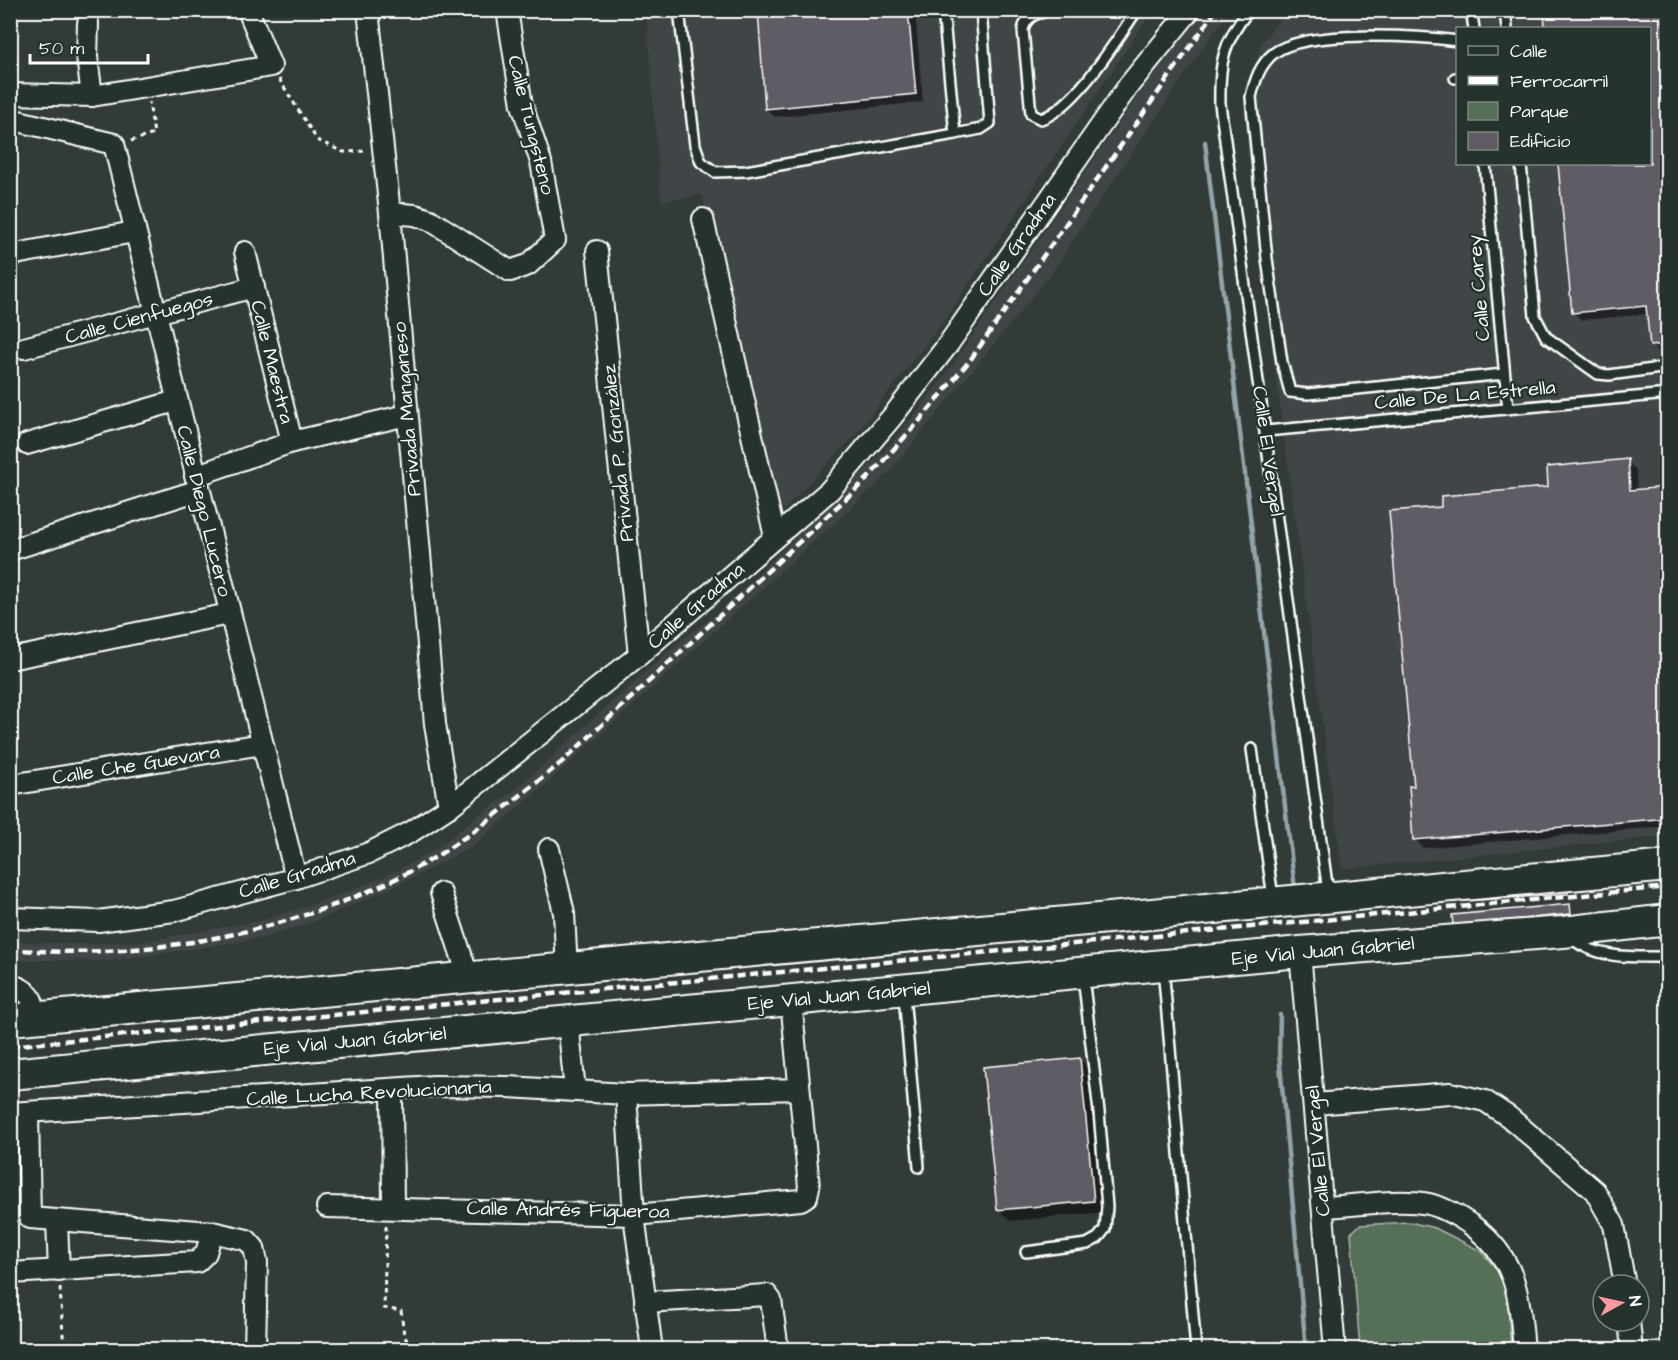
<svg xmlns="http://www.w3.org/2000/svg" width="1678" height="1360" font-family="'Architects Daughter',sans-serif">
<rect width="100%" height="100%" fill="#323b38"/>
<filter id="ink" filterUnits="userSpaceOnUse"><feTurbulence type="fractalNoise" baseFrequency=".0167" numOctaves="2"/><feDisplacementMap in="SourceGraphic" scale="12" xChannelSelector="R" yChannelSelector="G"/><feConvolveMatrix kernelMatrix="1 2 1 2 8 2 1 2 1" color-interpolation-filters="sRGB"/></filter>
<g filter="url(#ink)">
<g fill="#404546" fill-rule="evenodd">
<path d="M646,11h506l-206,307 -91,117 -81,85 -72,-325 -41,6z"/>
<path d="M1201,11h30l-18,22 -165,245 -162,198 -342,310 -74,62 -66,34 -88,39 -53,17 -152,23 -100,-1 -1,-19 69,3 65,-3 120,-21 79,-26 51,-22 42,-23 37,-30 36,-24 164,-148 48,-37 170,-166 55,-70 223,-324z"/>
<path d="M1286,11h381v825l-325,33 -89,-663 -9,-101 18,-63zM1458,28h192v136h-192z"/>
</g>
<path fill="#557057" stroke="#aab8ab" stroke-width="1.5" d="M1409,1222l26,6 46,23 25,29 5,69h-151l-9,-116 9,-8z"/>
<g fill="#0007">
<path d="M759,10h156l8,92 -148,15 -9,-8z"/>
<path d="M1545,10h123v343l-8,1 -9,-9 -3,-31 -66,6 -9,-8 -13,-148h90v-136h-103z"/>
<path d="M1627,461l9,9 1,21 31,-3v338l-245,22 -8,-9v-52l28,-279 107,-20z"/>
<path d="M1569,886l1,10 -115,7 -3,-2z"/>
<path d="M1570,905l3,11 -118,10z"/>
<path d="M1080,1059l11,12 13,141 -94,9 -12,-12z"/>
</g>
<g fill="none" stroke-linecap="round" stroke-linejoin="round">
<g stroke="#92a4a9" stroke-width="4.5">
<path d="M1205,142l90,747"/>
<path d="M1280,1015l-1,38 27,297"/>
</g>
</g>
<g fill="#605b65" stroke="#fff" stroke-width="1.5">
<path d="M758,10h150l8,84 -151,15z"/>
<path d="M1544,10h124v334l-18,2 -4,-40 -74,7 -14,-149h92v-136h-105z"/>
<path d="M1628,459l2,31 38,-3v331l-255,22 -4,-54h5l-25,-275 52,-4v-11l107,-9 -1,-20z"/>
<path d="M1567,882l1,12 -117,8 -1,-11z"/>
<path d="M1570,904l1,10 -118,12 -1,-11z"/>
<path d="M1080,1058l14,143 -97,9 -14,-143z"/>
</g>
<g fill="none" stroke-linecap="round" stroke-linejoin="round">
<g stroke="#fff" stroke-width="14">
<g id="service">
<path d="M679,10l16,135 6,17 14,10 31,-1 209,-37"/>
<path d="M943,10l12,124 26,-5 9,-6 -9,-113"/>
<path d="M1051,10c-13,3 -25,5 -28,20l8,84 10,5c35,-12 74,-77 96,-109"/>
<path d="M1249,10c-26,32 -30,53 -29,94l108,788"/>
<path d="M1471,10l3,18"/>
<path d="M1505,10l2,18"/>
<path d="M1458,41c-40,-5 -152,-12 -184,12 -14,11 -19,27 -23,44l16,162 15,103 8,30 18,2 196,-20"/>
<path d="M1455,78h3"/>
<path d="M1485,164l23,245"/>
<path d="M1521,164l14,152 11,21 52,37 11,1 59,-8"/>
<path d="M1266,431l402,-37"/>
<path d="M1252,749l21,149"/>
<path d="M1572,939c26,20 60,18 91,18l5,38"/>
<path d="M1163,967l33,383"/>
<path d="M904,995l15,172"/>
<path d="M1026,1252l61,-8 11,-6 7,-9 2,-22 -8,-95 -16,-136"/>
</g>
</g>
<g stroke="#fff" stroke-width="24">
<g id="minor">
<path d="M368,10l22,203 45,511 14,83"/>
<path d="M88,23l-1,34 5,39"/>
<path d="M10,94l82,2 179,-30 -23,-56"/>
<path d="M10,119l104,25 182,734"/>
<path d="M390,213l25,2 15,5 80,51 18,-6 27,-25 -14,-78 -19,-57 -15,-95"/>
<path d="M703,219l72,318"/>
<path d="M597,251l42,404"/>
<path d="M245,252l47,190"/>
<path d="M10,255l124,-23"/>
<path d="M24,348l230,-61"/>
<path d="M27,444l149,-43"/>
<path d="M195,476l97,-34 115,-27"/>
<path d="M10,550l189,-60"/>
<path d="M10,659l219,-45"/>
<path d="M10,785l252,-41"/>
<path d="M549,849l15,64 3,57"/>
<path d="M441,893l28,86"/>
<path d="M10,918l88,3 76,-10 122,-33 73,-25 42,-21 38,-25 190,-152 191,-165 62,-73 55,-71 182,-261 61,-75"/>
<path d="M1300,952l35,398"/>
<path d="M10,985c20,4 24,15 26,33"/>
<path d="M568,1021l7,70"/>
<path d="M392,1089l1,118"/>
<path d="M626,1094l8,121 18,135"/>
<path d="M1315,1104l135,-11 35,8 24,16 86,74 19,34 11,60"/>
<path d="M28,1112l2,106 182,14 35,8 7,8 3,14 -2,88"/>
<path d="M10,1113l424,-27 74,1 118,7 173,-5"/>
<path d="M327,1207l307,8 167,-15 6,-4 2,-9 -18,-187"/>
<path d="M1323,1207c33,-1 73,-9 106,-3 16,4 28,11 41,20 48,35 49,71 54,126"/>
<path d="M57,1222l2,49"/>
<path d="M10,1273l187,-11 9,-9 6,-21"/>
<path d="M645,1302l122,-7 4,5 7,50"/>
<path d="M1629,1321l3,29"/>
</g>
</g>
<g stroke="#fff" stroke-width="34">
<g id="primary">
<path d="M10,1020l1658,-154"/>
<path d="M10,1074l1290,-122 263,-20 105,-12"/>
</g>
</g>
<g stroke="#fff" stroke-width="3" stroke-dasharray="4.5 4.5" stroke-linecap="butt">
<path d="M279,79l38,61 26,12 25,-1"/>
<path d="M131,141l23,-7 -5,-32"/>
<path d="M386,1226l-2,82 17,3 3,24 8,15"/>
<path d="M60,1288l4,62"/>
</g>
<use href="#service" stroke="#26332d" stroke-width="9"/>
<use href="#minor" stroke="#26332d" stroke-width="20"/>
<use href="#primary" stroke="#26332d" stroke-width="30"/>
<g stroke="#fff" stroke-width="4.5" stroke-dasharray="9 4.5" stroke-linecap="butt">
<path d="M10,949c136,13 299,-19 417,-87 49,-29 91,-65 135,-100l305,-283 54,-60 50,-60 245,-349"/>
<path d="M10,1046l1658,-159"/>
</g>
</g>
</g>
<g text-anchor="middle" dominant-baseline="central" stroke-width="5" stroke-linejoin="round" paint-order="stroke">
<g font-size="20" fill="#fff" stroke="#26332d">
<text transform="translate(531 125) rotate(76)">Calle Tungsteno</text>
<text transform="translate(1017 245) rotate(-55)">Calle Gradma</text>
<text transform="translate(1479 288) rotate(-95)">Calle Carey</text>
<text transform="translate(139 318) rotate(-15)">Calle Cienfuegos</text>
<text transform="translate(272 362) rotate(76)">Calle Maestra</text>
<text transform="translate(1465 395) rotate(-5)">Calle De La Estrella</text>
<text transform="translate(407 409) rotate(-95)">Privada Manganeso</text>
<text transform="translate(1268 451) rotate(82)">Calle El Vergel</text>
<text transform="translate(618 453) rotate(-96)">Privada P. González</text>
<text transform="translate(204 511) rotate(76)">Calle Diego Lucero</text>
<text transform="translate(696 606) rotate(-41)">Calle Gradma</text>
<text transform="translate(136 765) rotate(-9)">Calle Che Guevara</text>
<text transform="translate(297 875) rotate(-17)">Calle Gradma</text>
<text transform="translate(1323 951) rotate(-5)">Eje Vial Juan Gabriel</text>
<text transform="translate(839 996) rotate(-5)">Eje Vial Juan Gabriel</text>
<text transform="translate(355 1041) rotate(-5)">Eje Vial Juan Gabriel</text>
<text transform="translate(369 1093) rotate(-3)">Calle Lucha Revolucionaria</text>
<text transform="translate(1318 1151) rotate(-95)">Calle El Vergel</text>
<text transform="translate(568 1210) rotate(1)">Calle Andrés Figueroa</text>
</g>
</g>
<rect width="1678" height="1360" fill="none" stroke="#26332d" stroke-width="36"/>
<rect x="18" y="18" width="1642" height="1324" fill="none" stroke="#fff" stroke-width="2" filter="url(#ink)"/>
<rect x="1456" y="27" width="195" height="138" fill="#26332d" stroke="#7d8581" stroke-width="1.5"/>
<rect x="1468" y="46" width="30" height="9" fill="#26332d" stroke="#7d8581" stroke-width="1.5"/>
<text x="1510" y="57" font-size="18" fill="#ffffff">Calle</text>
<rect x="1468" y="76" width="30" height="9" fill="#ffffff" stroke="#7d8581" stroke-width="1.5"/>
<text x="1510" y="87" font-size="18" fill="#ffffff">Ferrocarril</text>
<rect x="1468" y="102" width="30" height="18" fill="#557057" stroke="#7d8581" stroke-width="1.5"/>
<text x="1510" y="117" font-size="18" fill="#ffffff">Parque</text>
<rect x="1468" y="132" width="30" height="18" fill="#605b65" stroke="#7d8581" stroke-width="1.5"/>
<text x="1510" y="147" font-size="18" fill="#ffffff">Edificio</text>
<g transform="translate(1621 1303) rotate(82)"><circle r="28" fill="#26332d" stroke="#7d8581" stroke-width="1.5"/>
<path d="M0-4.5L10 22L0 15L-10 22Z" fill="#ff9aa2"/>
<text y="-9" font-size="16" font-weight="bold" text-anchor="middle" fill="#ffffff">N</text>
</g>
<path d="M30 54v9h118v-9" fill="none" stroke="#ffffff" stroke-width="3"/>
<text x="39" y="54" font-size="18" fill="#ffffff" stroke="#26332d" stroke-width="4.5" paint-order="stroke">50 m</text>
</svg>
